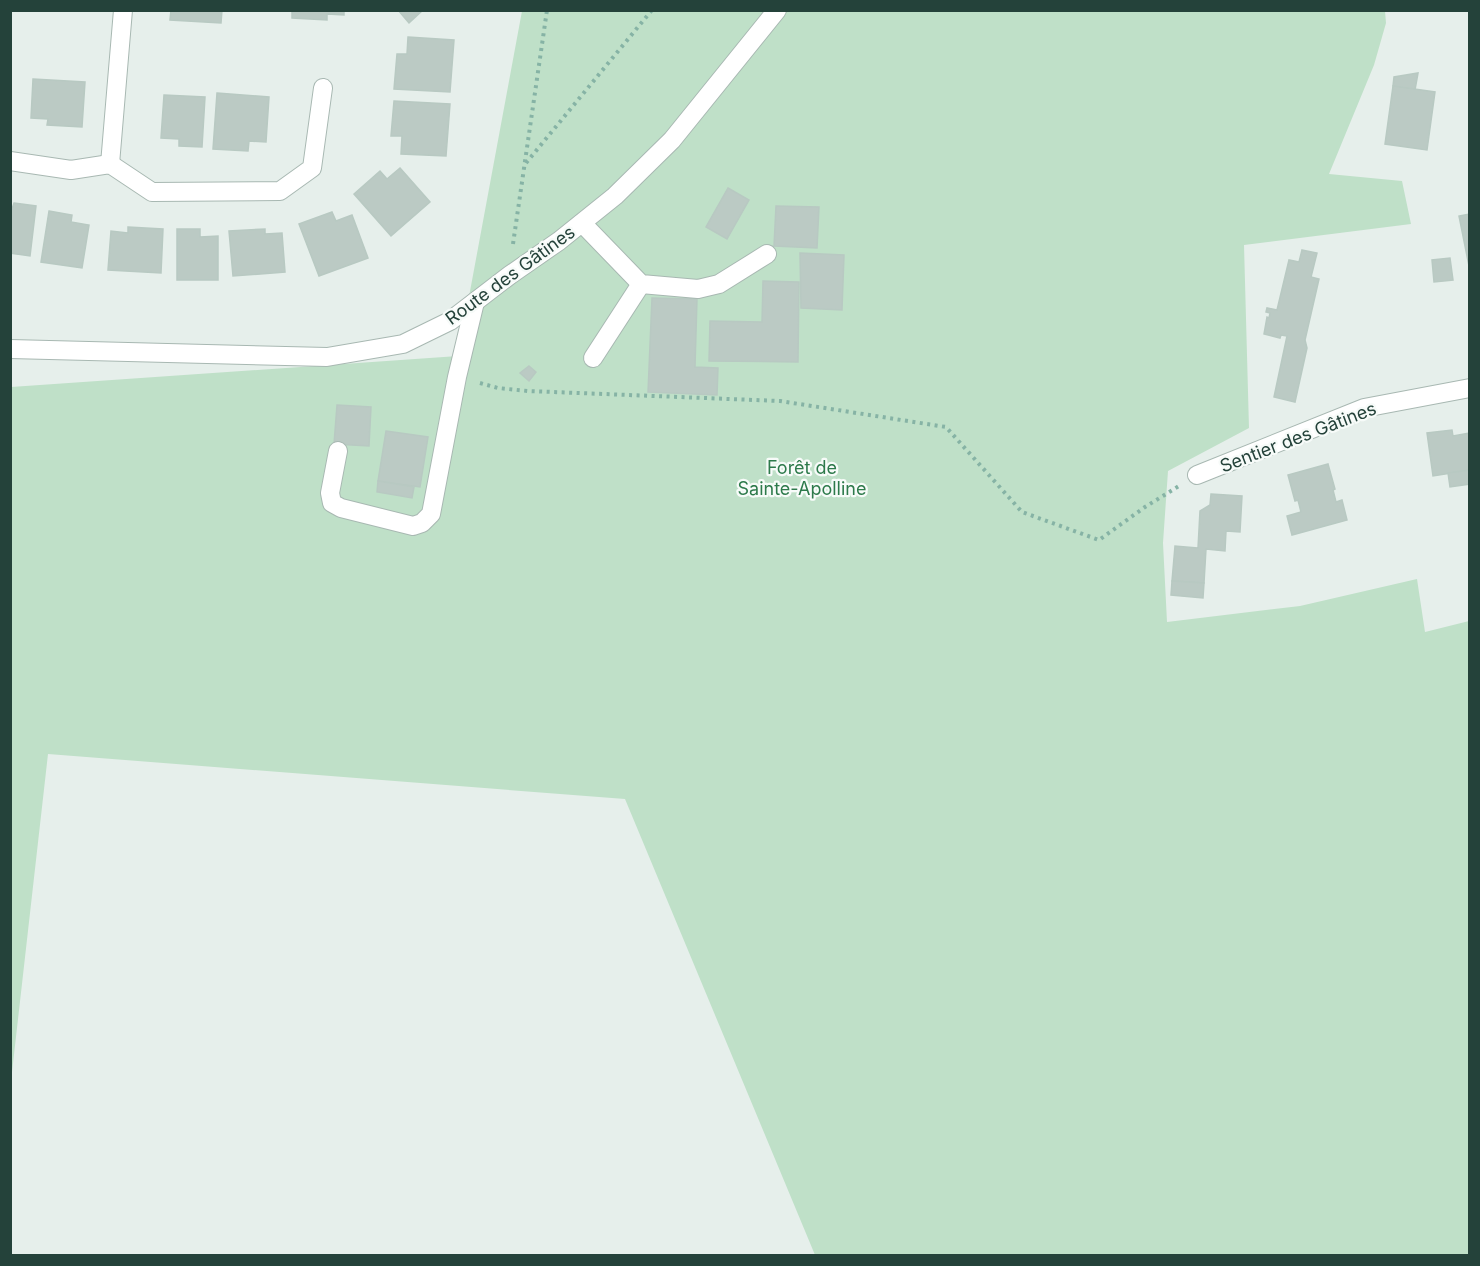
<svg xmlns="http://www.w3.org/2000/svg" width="1480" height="1266" font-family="Inter,sans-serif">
<rect width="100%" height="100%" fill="#e6efeb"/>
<path fill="#bfe0c8" d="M522,11h863l1,12 -12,42 -45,109 73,7 9,43 -167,21 5,183 -81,43 -5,72 4,79 133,-16 117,-27 8,53 44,-11v634h-654l-190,-456 -577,-45 -37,327v-694l447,-31z"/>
<g fill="#bbcac4" stroke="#b8c9c2" stroke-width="1.5">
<path d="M171,10h51l-1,13 -51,-3z"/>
<path d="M292,10h52v5l-17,-1v6l-35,-2z"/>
<path d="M398,10h25l-14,13z"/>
<path d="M408,37l46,3 -4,52 -56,-3 3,-35h10z"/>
<path d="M1418,73l-3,17 -22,-4 1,-9z"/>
<path d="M33,79l52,3 -3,45 -35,-2 1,-6 -17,-1z"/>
<path d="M1393,86l42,6 -8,58 -42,-6z"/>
<path d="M217,93l52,4 -3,45 -17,-1 -1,10 -35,-2z"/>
<path d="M164,95l41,2 -3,50 -23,-1v-7l-18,-1z"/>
<path d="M394,101l56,3 -4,52 -45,-2 1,-18h-11z"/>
<path d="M400,168l30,34 -39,34 -37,-42 26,-23 7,8z"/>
<path d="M728,188l21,12 -22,39 -21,-12z"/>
<path d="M14,203l22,3 -6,50 -20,-3v-44h2z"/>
<path d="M776,206l43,1 -2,41 -43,-2z"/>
<path d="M49,211l23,4 -1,7 18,3 -7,43 -41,-6z"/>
<path d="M332,212l4,9 16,-6 16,43 -49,18 -20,-52z"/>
<path d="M1470,214v57l-11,-55z"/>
<path d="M128,227l35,2 -2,44 -53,-3 3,-39 17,2z"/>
<path d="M177,229h23v8l18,-1v44h-41z"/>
<path d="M265,229v5l17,-1 3,39 -52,4 -4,-45z"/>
<path d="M1302,250l15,3 -6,24 8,2 -14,61 2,8 -12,54 -21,-5 13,-61 -6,-1 -1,3 -16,-4 3,-17 2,1 1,-5 -4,-1 1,-4 10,2 12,-50 10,2z"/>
<path d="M800,253l44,2 -2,55 -41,-2z"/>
<path d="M1450,258l3,22 -19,2 -2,-22z"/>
<path d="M763,281l36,1 -1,80 -89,-1 1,-40 52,1z"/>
<path d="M652,298l45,1 -2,68 23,1 -1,27 -69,-3z"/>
<path d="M529,366l7,6 -7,9 -9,-8z"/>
<path d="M337,405l34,2 -2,39 -35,-2z"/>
<path d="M1452,430l1,6 17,-3v37l-37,6 -6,-43z"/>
<path d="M386,431l42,6 -8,50 -42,-6z"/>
<path d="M1328,464l7,25 -2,1 3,12 6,-2 5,20 -55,15 -5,-19 14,-4 -3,-12 -3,1 -7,-26z"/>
<path d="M1470,470v14l-20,3 -2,-14z"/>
<path d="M378,481l36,6 -2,11 -35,-6z"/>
<path d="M1211,494l31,2 -2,36 -14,-1 -1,20 -19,-2 -2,34 -32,-2 3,-35 23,2 2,-37 10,-6z"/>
<path d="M1172,581l32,2 -1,15 -32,-3z"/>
</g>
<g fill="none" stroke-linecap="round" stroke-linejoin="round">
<g stroke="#a8b8b2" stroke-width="20">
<g id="minor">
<path d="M10,161l61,9 39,-6 42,28 128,-1 32,-23 11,-80"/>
<path d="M110,164l13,-154"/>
<path d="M582,223l59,61 57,5 21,-5 48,-30"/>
<path d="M10,349l317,8 76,-13 47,-23 60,-46 49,-34 56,-45 57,-56 105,-130"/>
<path d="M593,358l48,-74"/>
<path d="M338,451l-8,42 2,10 9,5 72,18 9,-3 9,-9 26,-137 18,-75"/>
<path d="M1197,475l167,-67 106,-20"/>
</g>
</g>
<g stroke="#86b3a5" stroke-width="4" stroke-dasharray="3 4.5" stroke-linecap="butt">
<path d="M526,163l126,-153"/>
<path d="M513,244l34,-234"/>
<path d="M480,383l18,5 30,3 252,10 166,26 76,85 77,28 46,-33 34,-21"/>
</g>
<use href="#minor" stroke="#fff" stroke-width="18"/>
</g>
<g text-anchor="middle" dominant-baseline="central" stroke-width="4.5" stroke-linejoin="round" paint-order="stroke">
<g font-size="18" fill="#24423a" stroke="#f7fbf9">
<text transform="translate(510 275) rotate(-36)">Route des Gâtines</text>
<text transform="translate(1298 437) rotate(-21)">Sentier des Gâtines</text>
</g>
<g font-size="18" fill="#2d7a4b" stroke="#f7fbf9">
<text x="802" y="467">Forêt de<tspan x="802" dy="21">Sainte-Apolline</tspan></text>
</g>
</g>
<rect width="1480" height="1266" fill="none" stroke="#24423a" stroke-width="24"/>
</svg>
